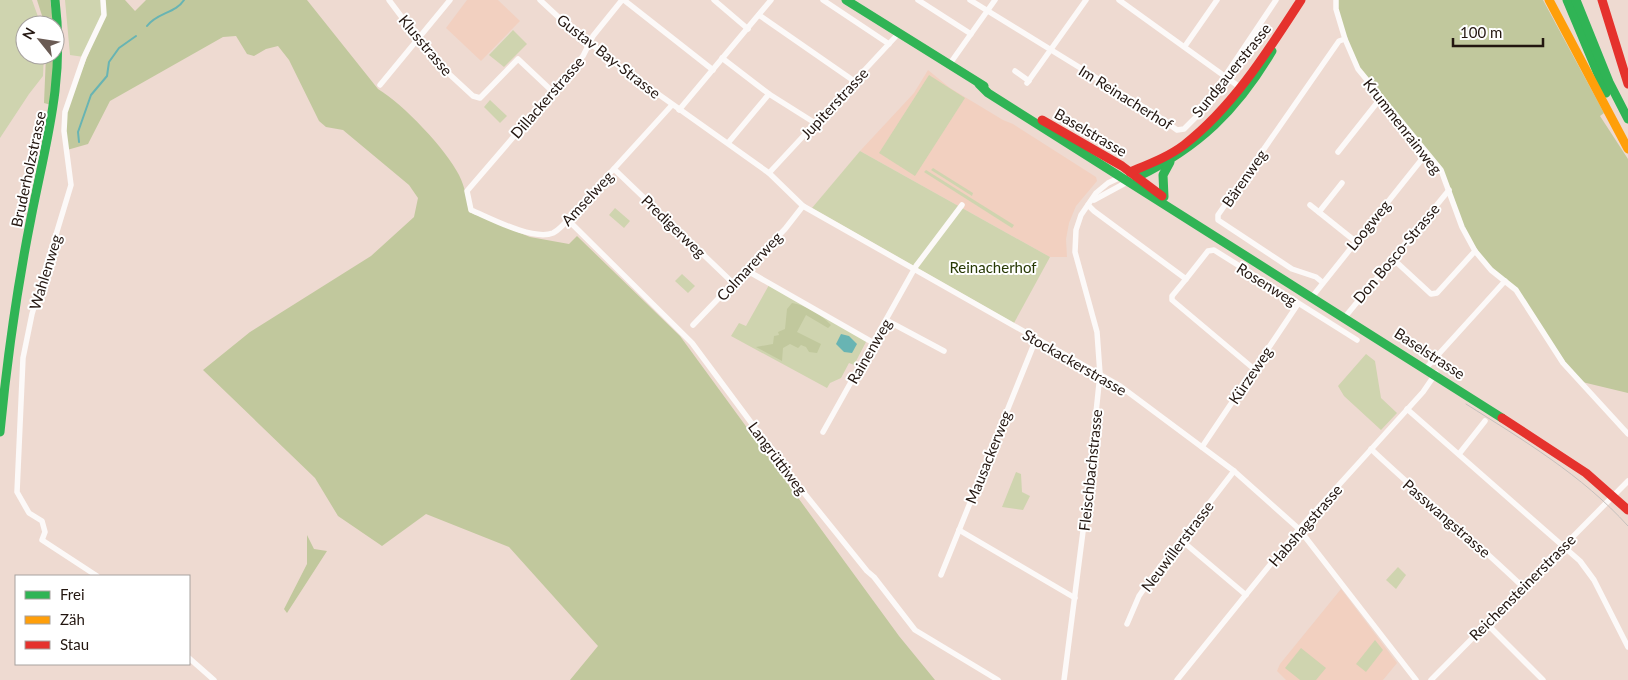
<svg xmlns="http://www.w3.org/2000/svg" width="1628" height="680" font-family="Lato,sans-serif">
<rect width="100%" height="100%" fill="#eedad1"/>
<g fill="#f2d0c0">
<path d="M467,0h31l22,21 -39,40 -35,-33z"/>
<path d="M928,70l22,18 53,32 10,4 83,53 1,4 -21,25 -7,17 -3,16 1,18h-17l-190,-106 54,-58z"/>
<path d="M1341,589l56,74 -14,17h-97l-9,-9 3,-7z"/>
</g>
<g fill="#cfd4af">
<path d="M0,0h32l9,25h-16v30h19l-1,21 -14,18 -29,44z"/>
<path d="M65,0h38l1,15 -20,42 -14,-2z"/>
<path d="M513,30l14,14 -23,23 -15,-12z"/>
<path d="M929,75l36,23 -50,78 -36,-23z"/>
<path d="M490,100l17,16 -7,7 -16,-16z"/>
<path d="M860,151l190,106 -36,66 -202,-115z"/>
<path d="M933,168l40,25 -1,3 -41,-26z"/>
<path d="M926,170l88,55 -2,3 -88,-56z"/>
<path d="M615,208l15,13 -6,7 -15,-13z"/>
<path d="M682,274l13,12 -7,7 -13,-12z"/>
<path d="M769,285l98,55 -13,25 -5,-2 -8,15 -11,5 -3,5 -96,-52 8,-13 7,3z"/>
<path d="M1366,354l9,7 6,37 16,15 -16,17 -37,-34 -6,-10z"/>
<path d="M1016,472l5,2 1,18 8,4 -7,14 -21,-3z"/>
<path d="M1398,567l8,8 -10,14 -10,-9z"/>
<path d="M1375,640l8,10 -17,22 -10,-8z"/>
<path d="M1301,648l25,20 -10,12h-16l-15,-12z"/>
</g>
<g fill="#c1c89d">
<path d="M37,0h13l4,25h-9z"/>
<path d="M103,0h22l10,11 11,-11h161l71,89c25,15 68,60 81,86 6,12 8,24 10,37l61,25 39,7 8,-8 103,100 219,300 36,44h-365l28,-34 -89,-99 -83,-33 -44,32 -44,-30 -23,-38 -112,-108 47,-38 121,-76 43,-39 4,-19 -9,-13 -66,-55 -17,-3 -7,-6 -30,-61 -11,-14 -12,3 -12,7 -7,-2 -11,-18 -13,1 -113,64 -22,43 -21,6 -2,-38 39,-97z"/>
<path d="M1336,0h207l61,113 -4,3 28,43v234l-50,-12 -54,-80 -33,-31 -29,-43 -21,-57 -83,-101 -13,-30z"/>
<path d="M46,55h9l-4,50 -7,-2z"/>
<path d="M792,303c13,2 29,11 39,22l-3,3 -22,-13 -9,17 24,12 -4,9 -8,-1 -3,-5 -5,-2 -3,3 -8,-4 -7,4 -1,13 -26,-14 17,-3 1,-8 5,-1 -1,-3 7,-3 2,-20z"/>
<path d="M307,535l7,14 13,2 -40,62 -3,-4 23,-45z"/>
</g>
<path fill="#68b4b3" d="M841,334l8,2 8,8 -5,9 -8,-1 -8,-8z"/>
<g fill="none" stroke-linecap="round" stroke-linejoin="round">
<g stroke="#68b4b3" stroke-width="2">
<path d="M147,26c9,-13 29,-13 37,-26"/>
<path d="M79,142l-1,-10 13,-37 16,-19 2,-14 10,-14 17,-12"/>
</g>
<g stroke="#fcf9f8" stroke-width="5.5">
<path d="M389,0l45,60 39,36 7,2 38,-39 34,32"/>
<path d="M540,0l27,25 56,44 146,104 34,33 317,180 114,85 65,58 117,151"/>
<path d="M622,0l-29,36 -10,20 -116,135 4,19c19,8 62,31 82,23 6,-3 13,-11 17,-16l102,-112"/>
<path d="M624,0l89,70"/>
<path d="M714,0l34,29"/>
<path d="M823,0l66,44"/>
<path d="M918,0l53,34"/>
<path d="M970,0l185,114 22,16 7,-1 15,-15"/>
<path d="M1119,0l122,88"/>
<path d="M1336,0v9l9,30 13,30 83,101 21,57 13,24 16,19 25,20 47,73 65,71"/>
<path d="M759,15l95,66"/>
<path d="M1185,46l32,-46"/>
<path d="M722,58l47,36 46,29"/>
<path d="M949,65l46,-65"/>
<path d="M1015,71l14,10"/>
<path d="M1225,76l51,-76"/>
<path d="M1027,83l59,-83"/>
<path d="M380,85l70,-85"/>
<path d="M679,110l92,-110"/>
<path d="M728,143l41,-49"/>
<path d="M1338,152l42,-53"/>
<path d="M614,169l120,115"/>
<path d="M769,173l130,-140"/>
<path d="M1094,200l35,-19"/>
<path d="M1088,205l6,6 92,68 22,-28 6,-1 143,90"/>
<path d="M1310,205l45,36"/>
<path d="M1319,212l23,-29"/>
<path d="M568,220l124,123 104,140 71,88 7,6 41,53 83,50"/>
<path d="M1392,258l39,36 6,-1 38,-42"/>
<path d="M746,270l126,72"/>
<path d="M1186,279l-14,17v4l82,69"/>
<path d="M1322,282l-6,-5 -24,-8 -74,-49v-5l121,-174 6,-2"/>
<path d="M1312,297l114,-143"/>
<path d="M1345,317l104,-127"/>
<path d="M886,320l58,31"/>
<path d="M693,325l92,-96 18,-23"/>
<path d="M1427,367l78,-86"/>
<path d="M1407,409l173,152 14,19 34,67"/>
<path d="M823,432l93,-166 46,-61"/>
<path d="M1202,447l96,-143"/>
<path d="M1371,449c50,47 102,90 151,137"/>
<path d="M1459,454l26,-33"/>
<path d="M959,530l116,68"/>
<path d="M1181,540l65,55"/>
<path d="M941,575l95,-236"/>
<path d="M97,576l-55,-36 3,-8 -3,-11 -13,-8 -12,-21 6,-134 9,-44 39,-129 -7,-54 1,-19 19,-55 20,-42 -1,-15"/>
<path d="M1486,623l57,57"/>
<path d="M1127,624l12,-28 11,-16 84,-109"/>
<path d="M189,658l25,22"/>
<path d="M1064,680l23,-180 13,-126 -3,-42 -22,-80 1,-22 5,-15 15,-22 12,-10 15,-7"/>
<path d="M1177,680l122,-151 124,-137 13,-19"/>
<path d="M1431,680l197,-199"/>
</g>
<g stroke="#30b455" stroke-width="9">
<path d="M846,0l138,86"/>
<path d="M1567,0l39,93"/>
<path d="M1576,0l33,82 19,37"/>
<path d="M979,84l9,9 514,325"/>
<path d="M1137,177c62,-30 100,-67 135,-126"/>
<path d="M1164,197l-1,-22 7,-13"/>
<path d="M0,432c7,-72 17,-144 31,-214 15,-77 34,-138 24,-218"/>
</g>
<path stroke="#ff9f0a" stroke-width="9" d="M1549,0l79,149"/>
<g stroke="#e5322d" stroke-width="9">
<path d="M1602,0l26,84"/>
<path d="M1042,120l80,46 40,30"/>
<path d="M1130,172c19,-8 38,-15 54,-27 49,-38 84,-94 117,-145"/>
<path d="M1502,418l84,55 42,37"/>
</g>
<path stroke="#c5c0bd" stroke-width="1" d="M1466,404c57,36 116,71 162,122"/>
</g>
<g text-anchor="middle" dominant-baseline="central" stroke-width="4" stroke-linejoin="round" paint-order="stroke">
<g font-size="15" fill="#231610" stroke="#fff">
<text transform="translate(426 45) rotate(50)">Klusstrasse</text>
<text transform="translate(609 56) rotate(38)">Gustav Bay-Strasse</text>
<text transform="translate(1231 70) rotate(-51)">Sundgauerstrasse</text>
<text transform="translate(547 97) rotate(-49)">Dillackerstrasse</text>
<text transform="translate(1126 97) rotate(32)">Im Reinacherhof</text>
<text transform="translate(834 103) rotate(-47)">Jupiterstrasse</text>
<text transform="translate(1403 126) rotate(52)">Krummenrainweg</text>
<text transform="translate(1091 132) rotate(30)">Baselstrasse</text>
<text transform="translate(28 169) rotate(-78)">Bruderholzstrasse</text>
<text transform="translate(1244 178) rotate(-55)">Bärenweg</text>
<text transform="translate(587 198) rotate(-47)">Amselweg</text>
<text transform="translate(1368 225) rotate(-51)">Loogweg</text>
<text transform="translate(674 226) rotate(44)">Predigerweg</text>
<text transform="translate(1396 253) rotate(-50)">Don Bosco-Strasse</text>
<text transform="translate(749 266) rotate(-47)">Colmarerweg</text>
<text transform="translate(45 272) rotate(-73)">Wahlenweg</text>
<text transform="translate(1267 284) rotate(32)">Rosenweg</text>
<text transform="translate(869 351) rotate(-60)">Rainenweg</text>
<text transform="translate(1430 353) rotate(33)">Baselstrasse</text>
<text transform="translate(1075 362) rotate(30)">Stockackerstrasse</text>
<text transform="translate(1250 375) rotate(-56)">Kürzeweg</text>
<text transform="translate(988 457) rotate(-68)">Mausackerweg</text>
<text transform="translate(778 458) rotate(53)">Langrüttiweg</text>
<text transform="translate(1090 470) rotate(-84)">Fleischbachstrasse</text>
<text transform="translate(1447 518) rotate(41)">Passwangstrasse</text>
<text transform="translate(1305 525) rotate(-49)">Habshagstrasse</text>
<text transform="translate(1177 546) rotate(-53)">Neuwillerstrasse</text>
<text transform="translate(1522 587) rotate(-45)">Reichensteinerstrasse</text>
</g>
<g font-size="15" fill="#273904" stroke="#fff">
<text x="993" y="267">Reinacherhof</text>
</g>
</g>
<rect x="15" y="575" width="175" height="90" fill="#ffffff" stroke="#a7a29f"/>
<rect x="25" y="591" width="25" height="8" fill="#30b455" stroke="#a7a29f"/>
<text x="60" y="600" font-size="15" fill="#231610">Frei</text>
<rect x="25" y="616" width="25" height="8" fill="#ff9f0a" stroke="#a7a29f"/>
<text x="60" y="625" font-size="15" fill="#231610">Zäh</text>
<rect x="25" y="641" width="25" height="8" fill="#e5322d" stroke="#a7a29f"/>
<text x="60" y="650" font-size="15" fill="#231610">Stau</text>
<g transform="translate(40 40) rotate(300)"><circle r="24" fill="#ffffff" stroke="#a7a29f"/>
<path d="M0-4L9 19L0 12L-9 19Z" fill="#6a5b54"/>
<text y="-8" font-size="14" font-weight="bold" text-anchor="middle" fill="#231610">N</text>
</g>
<path d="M1453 38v8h90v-8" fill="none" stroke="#231610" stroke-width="2.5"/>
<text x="1460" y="38" font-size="15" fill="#231610" stroke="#ffffff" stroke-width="4" paint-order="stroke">100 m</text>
</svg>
